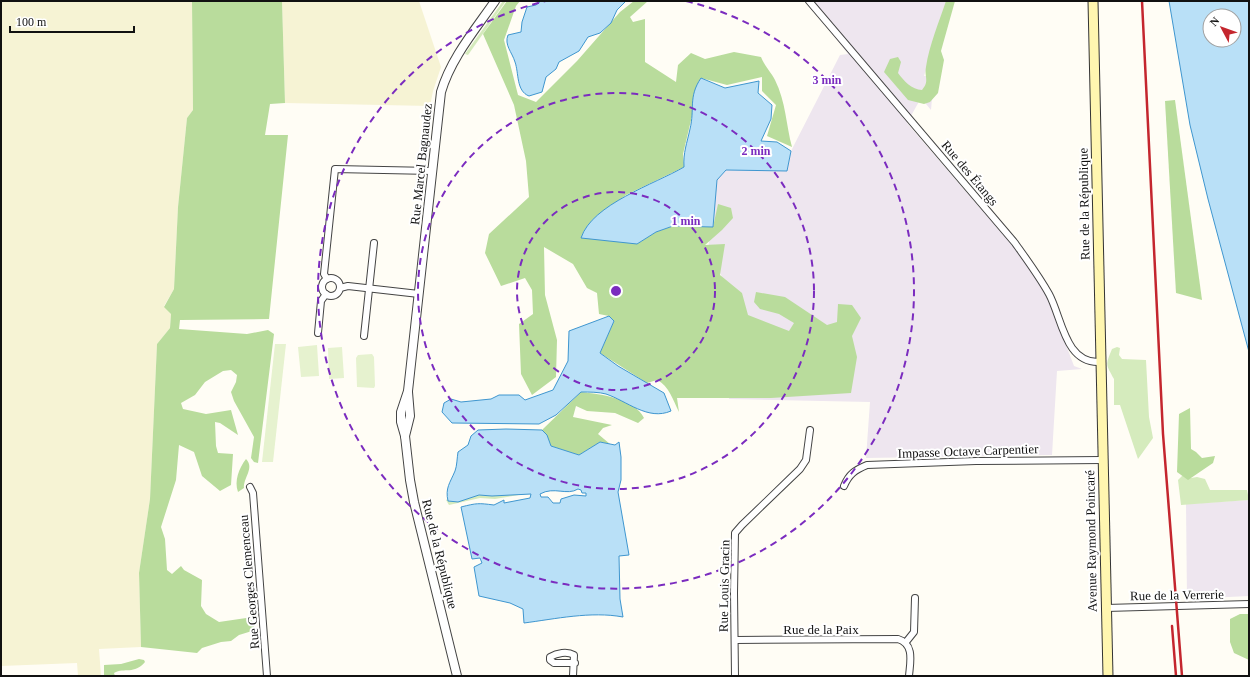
<svg xmlns="http://www.w3.org/2000/svg" width="1250" height="677" font-family="'Times New Roman',serif">
<rect width="100%" height="100%" fill="#fffdf5"/>
<g fill="#eee6ef">
<path d="M806,1h142l-24,75h10l-3,34 -10,-12 -14,25 110,128 17,22 16,30 24,63 8,3 -25,2 -5,84 -186,3 4,-56 -141,-3 2,-104 -23,-46 11,-80 68,2 4,-20 49,-96 8,-1z"/>
<path d="M1249,500v96l-62,3 -1,-95z"/>
</g>
<g fill="#f6f3d4">
<path d="M1,1h191l1,109 -6,8 -9,89 -4,82 -10,17 7,8 -1,14 -13,16 -7,155 -11,74 2,74 -42,2 2,27h-23l-1,-13 -76,3z"/>
<path d="M282,1h137l22,66 -8,24 -3,15 -145,-3z"/>
</g>
<g fill="#d5ebbd">
<path d="M503,1h3l-38,54 -3,-1z"/>
<path d="M1117,347l3,1 -1,7 3,4 24,1 3,57 4,21 -15,21 -18,-54h-6v-26c-8,-15 -9,-13 -2,-30z"/>
<path d="M1186,475l5,3 6,-1 8,2 5,11h37l2,10 -68,5 -3,-25 4,-4z"/>
<path d="M480,493h51l-36,6 -15,-1 -31,7 -3,-5 4,-2z"/>
</g>
<g fill="#b9dc9c">
<path d="M192,1h90l3,102 -15,1 -5,31h23l-19,184 -89,1 -1,9 68,5 21,-4 6,4 -16,129 -4,-1 -3,-4 3,-21 -20,-36 -3,-9 5,-10 1,-7 -6,-5 -8,1 -18,11 -10,13 -14,8 2,6 23,5 25,-4 7,25 -18,-12 -5,-1 1,24 2,7 15,1 -2,31 -11,6 -18,-15 -8,-24 -15,-7 -3,35 -15,47 4,12 2,31 5,4 9,-8 3,4 18,10 -1,26 5,8 13,8 34,-5 3,5 -4,9 -13,4 -8,6 -10,1 -19,6 -5,5 -56,-6 -2,-74 11,-74 7,-155 13,-16 1,-14 -7,-7 10,-18 4,-82 9,-89 6,-8z"/>
<path d="M507,1h13l-4,5 -12,34 14,55 18,7 41,-41 43,-49 14,-11h14l-18,16 3,5 12,-3v43l31,20 2,-17 13,-12 14,6 29,-7 27,5c4,10 10,15 14,23 11,22 11,45 17,67l-25,-11 9,-31 -14,-14v-14l-35,8 -26,-7 -18,76 1,13 -58,28 -34,25 45,24 19,-12 17,-6 40,1 5,-23 13,4 2,10 -11,12 -17,15 20,-1 -5,31 22,18 6,22 41,16 5,-8 -15,-9 -19,-5 -6,-7 2,-10 29,5 42,28 10,-3 1,-18 14,1 9,13 -9,18 5,21 -6,36 -80,5h-94l2,14c-6,-12 -10,-26 -22,-32l-10,3 -47,-30 14,-32 -5,-5 -10,-2 -2,-21 -10,-5 -14,-24 -29,-17 1,48 12,45 -1,37 -24,18 -11,-21 -2,-50 14,-10 -1,-24 -7,-12 -24,8 -16,-33 4,-19 40,-37 -3,-36 -12,-56 -31,-71z"/>
<path d="M946,1h9l-14,50 3,9 -6,33 -8,9 -6,2 -16,-4 -24,-28 6,-13 8,-2 3,5 -3,11c5,7 14,17 24,17 8,-9 2,-13 4,-23 3,-21 13,-45 20,-66z"/>
<path d="M1175,100l27,200 -26,-7 -11,-192z"/>
<path d="M581,392c20,2 54,7 63,26l-6,5 -23,-10 -28,-2 -11,-5 -3,11 39,8 -9,3 -5,6 12,10 -10,-2 -21,13 -28,-9 -4,-10 -5,-6z"/>
<path d="M1190,408l1,41 5,3 6,6 13,-2 -2,7 -25,17 -11,-8 2,-58z"/>
<path d="M246,459c9,9 -3,19 -2,29l-6,4c-4,-11 1,-24 8,-33z"/>
<path d="M1240,614h9v46l-15,-7 -4,-11v-23z"/>
<path d="M139,659l5,1 1,2c-11,13 -20,5 -31,11l1,3h-11v-11l17,-1z"/>
</g>
<g fill="#e6f2cf">
<path d="M275,344h11l-13,118h-11z"/>
<path d="M317,345l2,31 -18,1 -3,-30z"/>
<path d="M342,347l2,31 -15,1 -1,-31z"/>
<path d="M372,354l2,3 1,29 -1,2 -17,-1 -1,-29 2,-3z"/>
</g>
<g fill="#b9e0f7" stroke="#3f96cf" fill-rule="evenodd">
<path d="M541,1h85l-9,9 -6,13 -11,10 -12,4 -9,14 -20,11 -3,7 -10,8 -4,15 -13,4c-13,-5 -10,-23 -14,-34 -3,-10 -11,-17 -7,-27l13,-3 1,-10 5,-15 9,-2z"/>
<path d="M1169,1h80v351l-41,-153 -18,-74zM1210,16h24v24h-24z"/>
<path d="M701,78l24,10 34,-7 -1,12 14,12 -1,14 -10,22 16,1 14,9 -4,20 -61,-1 -9,10 -4,47 -40,-1 -17,6 -19,12 -56,-6c11,-34 74,-54 103,-71 -1,-14 3,-24 6,-38 5,-20 -2,-32 11,-51z"/>
<path d="M609,316l5,5 -14,32 18,13 46,27 7,18c-23,10 -44,-10 -65,-17 -7,-2 -17,-2 -25,-2l-25,23 -17,9 -87,-1 -10,-11 2,-9 7,-4 10,3 30,-3 8,-4h20l6,5 28,-10 15,-29 1,-30z"/>
<path d="M506,429l36,1 5,5 4,11 28,9 21,-13 15,3 4,-3 2,15v23l-3,12 11,63 -10,1 1,43 3,18c-32,-6 -68,2 -99,6l-1,-14 -13,-6 -31,-7 -5,-29 8,-4 -2,-5 -8,1 -11,-52c16,-4 17,-4 33,-2l10,-5v3l26,-5 1,-4 -39,2 -13,-1 -21,7 -10,-1c-3,-13 2,-18 7,-30 2,-5 2,-13 3,-19l10,-7 3,-9 7,-6zM578,489l3,1 1,3h4v3l-12,-1 -13,4 -1,4h-7l-5,-6h-7l-1,-3c14,-8 27,2 38,-5z"/>
</g>
<g fill="none" stroke-linecap="round" stroke-linejoin="round">
<g stroke="#444" stroke-width="8">
<g id="minor">
<path d="M809,1l206,242c12,17 24,33 34,51 13,24 16,70 51,68"/>
<circle cx="331" cy="287" r="9"/>
<path d="M327,279l-3,-5 11,-105 97,2"/>
<path d="M340,288l8,-2 71,8"/>
<path d="M318,333l3,-32 5,-7"/>
<path d="M364,336l10,-93"/>
<path d="M844,486c5,-12 11,-16 23,-21l109,-4 126,-1"/>
<path d="M250,487l3,6 14,183"/>
<path d="M1106,608l143,-4"/>
<path d="M735,640l163,-1c17,5 12,24 11,37"/>
<path d="M906,642l8,-10 1,-34"/>
<path d="M573,676l1,-21c-7,-4 -17,-2 -24,2v3l4,3h21"/>
<path d="M735,676l-1,-83 1,-60 7,-8 58,-56 6,-9 4,-30"/>
</g>
</g>
<g stroke="#444" stroke-width="10">
<g id="tertiary">
<path d="M405,436l5,-20 -2,-24"/>
<path d="M457,676l-43,-174 -4,-22 -5,-44 -4,-14v-10l7,-21 33,-299c10,-34 34,-62 54,-91"/>
</g>
</g>
<g stroke="#333" stroke-width="11">
<path id="secondary" d="M1093,1l15,675"/>
</g>
<use href="#minor" stroke="#fff" stroke-width="6"/>
<use href="#tertiary" stroke="#fff" stroke-width="8"/>
<use href="#secondary" stroke="#fff6b0" stroke-width="9"/>
<g stroke="#c4262e" stroke-width="2.5">
<path d="M1142,1l21,433 19,242"/>
<path d="M1172,626l4,50"/>
</g>
</g>
<g fill="none" stroke="#7b2cbf" stroke-width="2" stroke-dasharray="7 5">
<circle cx="616" cy="291" r="99"/>
<circle cx="616" cy="291" r="198"/>
<path d="M686 1A298 298 0 1 1 546 1"/>
</g>
<g text-anchor="middle" dominant-baseline="central" stroke-width="4" stroke-linejoin="round" paint-order="stroke">
<g font-size="13" fill="#111" stroke="#fff">
<text transform="translate(421 164) rotate(-84)">Rue Marcel Bagnaudez</text>
<text transform="translate(970 173) rotate(50)">Rue des Étangs</text>
<text transform="translate(1084 204) rotate(-91)">Rue de la République</text>
<text transform="translate(968 451) rotate(-2)">Impasse Octave Carpentier</text>
<text transform="translate(1091 541) rotate(-91)">Avenue Raymond Poincaré</text>
<text transform="translate(440 554) rotate(76)">Rue de la République</text>
<text transform="translate(249 582) rotate(-95)">Rue Georges Clemenceau</text>
<text transform="translate(724 586) rotate(-89)">Rue Louis Gracin</text>
<text transform="translate(1177 595) rotate(-1)">Rue de la Verrerie</text>
<text x="821" y="629">Rue de la Paix</text>
</g>
</g>
<circle cx="616" cy="291" r="6" fill="#7b2cbf" stroke="#fff" stroke-width="2"/>
<g font-size="12" text-anchor="middle" font-weight="bold" fill="#7b2cbf" stroke="#fff" stroke-width="4" stroke-linejoin="round" paint-order="stroke">
<text x="827" y="84">3 min</text>
<text x="756" y="155">2 min</text>
<text x="686" y="225">1 min</text>
</g>
<rect width="1250" height="677" fill="none" stroke="#111111" stroke-width="4"/>
<g transform="translate(1222 28) rotate(311)"><circle r="19" fill="#ffffff" stroke="#a0a0a0"/>
<path d="M0-3L7 15L0 10L-7 15Z" fill="#c4262e"/>
<text y="-6" font-size="11" font-weight="bold" text-anchor="middle" fill="#111111">N</text>
</g>
<path d="M10 26v6h124v-6" fill="none" stroke="#111111" stroke-width="2"/>
<text x="16" y="26" font-size="12" fill="#111111" stroke="#ffffff" stroke-width="3" paint-order="stroke">100 m</text>
</svg>
